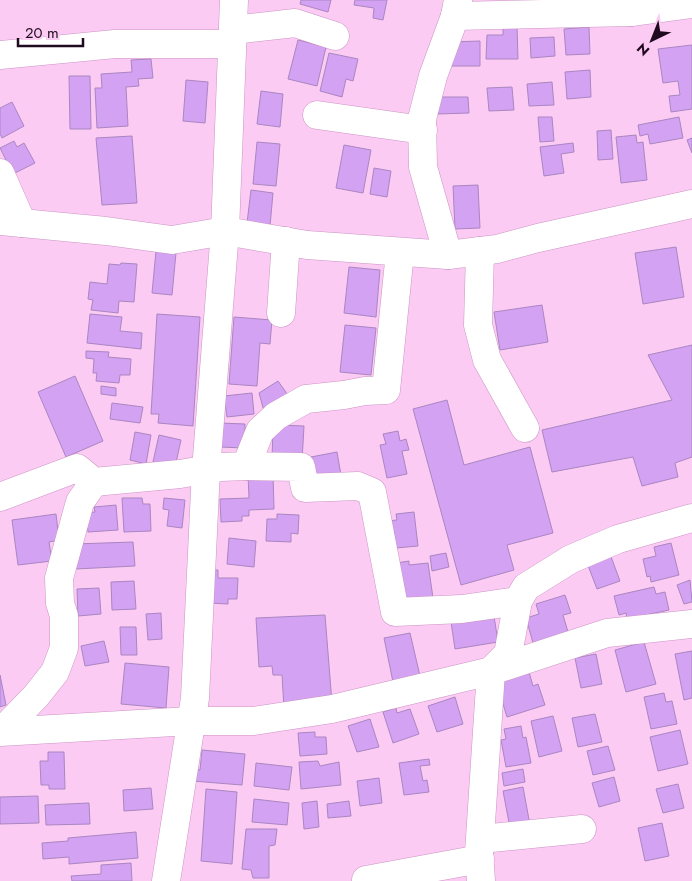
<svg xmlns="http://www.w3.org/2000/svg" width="692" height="881" font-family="Jost,sans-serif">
<rect width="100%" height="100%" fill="#fbcbf3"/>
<g fill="#d3a2f3" stroke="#aa86c1">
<path d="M301,0h30l-3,12 -28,-8z"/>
<path d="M355,0h32l-4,20 -10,-2 1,-10 -20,-3z"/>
<path d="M503,23l14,2 1,34h-32l1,-24h16z"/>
<path d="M589,27l1,27 -24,1 -2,-26z"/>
<path d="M554,37l1,19 -24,2 -1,-20z"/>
<path d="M298,40l28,7 -9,39 -29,-7z"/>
<path d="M480,41v25h-31v-24z"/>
<path d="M692,45v64l-21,3 -2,-16 11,-1 -2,-14 -15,2 -5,-34z"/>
<path d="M329,53l29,6 -5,22 -7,-2 -4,18 -22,-6z"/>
<path d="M151,59l2,19 -15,1 1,7 -13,1 2,39 -31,2 -2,-40h7l-1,-14 31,-2 -1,-12z"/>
<path d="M590,70l1,27 -24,2 -2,-27z"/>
<path d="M69,76h21l1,53h-21z"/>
<path d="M186,80l22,2 -3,41 -22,-2z"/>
<path d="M552,82l2,23 -25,1 -2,-22z"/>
<path d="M512,87l2,23 -25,1 -2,-23z"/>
<path d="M261,91l22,3 -3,33 -23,-3z"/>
<path d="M437,97h31l1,16 -31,1z"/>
<path d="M12,102l12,24 -22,12 -2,-4v-26z"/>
<path d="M538,117h14l2,24 -14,1z"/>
<path d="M679,117l4,21 -33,6 -2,-10 -8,2 -2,-11z"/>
<path d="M611,130l2,29 -15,1 -1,-29z"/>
<path d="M636,135l1,8 6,-1 4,38 -26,3 -5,-46z"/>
<path d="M132,136l5,67 -35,2 -6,-67z"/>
<path d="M692,138v15l-5,-13z"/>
<path d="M14,141l3,6 7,-4 11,20 -22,11 -13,-26z"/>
<path d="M257,142l23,2 -4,42 -23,-2z"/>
<path d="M573,143l1,9 -13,2 3,19 -20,3 -4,-29z"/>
<path d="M344,145l27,5 -8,43 -27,-5z"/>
<path d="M374,168l17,3 -4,26 -17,-3z"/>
<path d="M478,185l2,43 -25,1 -2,-43z"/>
<path d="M251,190l22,3 -3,33 -23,-3z"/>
<path d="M676,247l8,50 -41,7 -8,-51z"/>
<path d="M156,251l20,2 -4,42 -20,-2z"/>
<path d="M121,263l16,1 -3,38 -15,-1 -1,12 -27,-3 2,-10 -5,-1 2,-17 17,2 2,-20 11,1z"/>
<path d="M349,267l31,3 -4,47 -32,-4z"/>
<path d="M542,305l6,37 -48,8 -6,-38z"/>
<path d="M90,314l32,3 -2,14 22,2 -1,16 -54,-6z"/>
<path d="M157,314l43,3 -7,109 -35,-3 1,-9h-8z"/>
<path d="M234,317l38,3 -2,24 -10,-1 -3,43 -28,-2z"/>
<path d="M345,325l31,3 -5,47 -31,-3z"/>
<path d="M692,345v112l-17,6 3,14 -36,9 -9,-29 -81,15 -10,-42 130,-30 -24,-45z"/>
<path d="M86,351l23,1 -1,5 23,2 -1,16h-10l-1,8 -23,-2 1,-8h-4l1,-14 -8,-1z"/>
<path d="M75,376l28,65 -37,16 -28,-65z"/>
<path d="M278,381l12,17 -25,17 -6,-22z"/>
<path d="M101,386l15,2v8l-15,-2z"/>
<path d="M252,393l2,21 -27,3 -3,-21z"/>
<path d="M447,400l17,65 66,-18 23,86 -46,12 7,25 -53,15 -48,-176z"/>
<path d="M112,403l31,4 -3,16 -30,-4z"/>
<path d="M220,423l25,1v24l-26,-1z"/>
<path d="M281,425l23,1 -2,35 -30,-2 1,-30z"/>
<path d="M398,431l2,10 6,-2 3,11 -7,1 5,23 -20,4 -7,-33 6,-1 -3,-10z"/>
<path d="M135,432l16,3 -5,29 -16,-4z"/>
<path d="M159,435l22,5 -6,27 -22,-5z"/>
<path d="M337,452l4,23 -31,6 1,-24z"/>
<path d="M273,474l1,35 -25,1v6h-7v5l-21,1 -1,-23 29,-1 -1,-23z"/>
<path d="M122,498h20l1,6h7l1,27 -27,1z"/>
<path d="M164,498l21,2 -3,28 -15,-2 2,-16 -6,-1z"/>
<path d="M116,505l2,25 -30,2 -2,-19 9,-1 -1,-5z"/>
<path d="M414,512l4,34 -22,2 -2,-17 -6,1 -1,-11 10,-1 -1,-6z"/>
<path d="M56,514l3,26 -10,2 3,19 -34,4 -6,-45z"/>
<path d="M277,514l22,1 -1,19 -7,-1v9l-25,-1 1,-22h10z"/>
<path d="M229,538l27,3 -2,26 -27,-3z"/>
<path d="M133,542l2,24 -60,3 -1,-25z"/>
<path d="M671,543l8,32 -28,7 -1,-6 -3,1 -4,-18 13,-3 -2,-9z"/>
<path d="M446,553l3,14 -17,4 -2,-15z"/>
<path d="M610,554l10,27 -23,8 -10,-26z"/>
<path d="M409,561v4l19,-2 5,35 -31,5 -6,-40z"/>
<path d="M210,570h8v8h20l-1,21h-9v5l-19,-1z"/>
<path d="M690,580l2,22 -8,2 -7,-19z"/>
<path d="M134,581l2,28 -24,1 -1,-28z"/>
<path d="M654,587l2,7 9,-2 4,18 -42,9 -1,-6 -7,2 -5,-19z"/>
<path d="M99,588l2,26 -23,2 -1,-27z"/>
<path d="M565,595l6,18 -8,2 5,17 -35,11 -7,-25 13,-4 -3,-10z"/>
<path d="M161,613l1,26 -14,1 -2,-26z"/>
<path d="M325,615l7,88 -48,5 -2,-33h-9l-1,-9 -13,1 -3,-49z"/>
<path d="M494,616l4,26 -43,7 -4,-27z"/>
<path d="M120,627h16l1,28h-16z"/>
<path d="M410,633l10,43 -27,6 -9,-44z"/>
<path d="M104,641l5,21 -24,4 -4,-20z"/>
<path d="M644,642l12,42 -30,8 -11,-42z"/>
<path d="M692,651v47l-8,2 -9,-46z"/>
<path d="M596,654l6,30 -21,4 -6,-30z"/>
<path d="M125,663l44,4 -3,41 -45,-4z"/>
<path d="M529,672l4,14 5,-2 7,21 -38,12 -11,-36z"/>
<path d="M0,675l6,30 -6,2z"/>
<path d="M664,693l2,9 6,-1 5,23 -26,5 -7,-32z"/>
<path d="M455,697l8,27 -26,8 -9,-26z"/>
<path d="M396,708l1,5 13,-4 9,25 -26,9 -10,-31z"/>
<path d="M595,714l7,28 -24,5 -6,-29z"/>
<path d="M553,716l9,35 -23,6 -8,-36z"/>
<path d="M370,719l9,28 -22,5 -9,-26z"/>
<path d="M521,726l2,12 3,-1 5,26 -25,4 -5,-27 5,-1 -2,-10z"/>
<path d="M680,730l8,34 -30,7 -8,-34z"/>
<path d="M315,732v5h11l1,17 -27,2 -2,-23z"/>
<path d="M608,746l7,24 -22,5 -6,-24z"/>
<path d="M202,750l43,4 -3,31 -50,-4 2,-12 6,1z"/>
<path d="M48,752h16l1,37h-16v-4h-8l-1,-24h8z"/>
<path d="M429,759l1,6 -10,1 3,15 4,-1 2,12 -25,3 -5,-32z"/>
<path d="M318,761l2,5 19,-4 2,23 -40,4 -2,-27z"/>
<path d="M256,763l36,4 -3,23 -35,-4z"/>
<path d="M523,769l2,13 -21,4 -2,-13z"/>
<path d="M614,777l6,24 -21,6 -7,-24z"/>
<path d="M379,778l3,25 -22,3 -3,-25z"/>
<path d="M678,784l6,24 -21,5 -7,-24z"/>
<path d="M523,787l7,38 -20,3 -7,-37z"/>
<path d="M151,788l2,21 -29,2 -1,-21z"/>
<path d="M206,789l31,3 -5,72 -31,-3z"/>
<path d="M38,796l1,27 -39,1v-27z"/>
<path d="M254,799l35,4 -2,22 -35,-3z"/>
<path d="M317,801l2,26 -15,2 -2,-26z"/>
<path d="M349,801l2,15 -23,2 -1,-14z"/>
<path d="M89,803l1,21 -44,1 -1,-20z"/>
<path d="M662,823l7,33 -24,5 -7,-33z"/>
<path d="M246,829h31l-2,16 -6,1v32h-16l-2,-8 -9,-1z"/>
<path d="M136,832l2,26 -69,6v-7l-26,2 -1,-16 26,-2v-3z"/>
<path d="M131,863l1,18h-60l-1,-5 30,-2v-9z"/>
</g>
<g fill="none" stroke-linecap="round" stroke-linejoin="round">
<g stroke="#cc94c4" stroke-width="29">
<g id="minor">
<path d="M631,12l61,-8"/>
<path d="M455,16l176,-4 -2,-12"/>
<path d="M233,30l62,-7 40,13"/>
<path d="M0,55l115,-11h117"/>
<path d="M317,115l106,15"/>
<path d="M0,173l22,50"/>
<path d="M0,221l106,10 66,9 53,-9 82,14 141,10 49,-6 41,-11 154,-34"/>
<path d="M480,251l-2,74 9,35 38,68"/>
<path d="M448,255l-25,-88 -1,-48 11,-43 22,-60 3,-16"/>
<path d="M281,313l5,-72"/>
<path d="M246,466l55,1 4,21 53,-2 14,6 23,120 67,-3 56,-8"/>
<path d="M0,497l77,-29 17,14 86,-8 41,-7 25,-1 14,-35 16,-15 30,-17 38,-4 21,-4 21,-1 14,-138"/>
<path d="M2,731l34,-35 19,-24 9,-24v-32l-4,-13 -1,-25 21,-76 14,-20"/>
<path d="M0,732l191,-11h63l78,-12 159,-38 116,-38 85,-9"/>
<path d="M481,839l101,-10"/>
<path d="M366,880l114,-21"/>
<path d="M166,881l29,-183 11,-228 19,-239 9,-231"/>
<path d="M481,881l-2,-28 12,-182 17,-17 10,-53 8,-14 45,-28 47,-20 74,-21"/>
</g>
</g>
<use href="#minor" stroke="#fff" stroke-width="28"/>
</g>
<g transform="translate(652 40) rotate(223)" stroke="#fbcbf3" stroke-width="4" paint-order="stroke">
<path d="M0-4L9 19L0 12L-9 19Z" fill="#1f0b1d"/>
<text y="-8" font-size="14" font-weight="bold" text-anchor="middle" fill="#1f0b1d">N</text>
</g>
<path d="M18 38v8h65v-8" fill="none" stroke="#1f0b1d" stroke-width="2.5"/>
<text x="25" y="38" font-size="15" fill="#1f0b1d" stroke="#fbcbf3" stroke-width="4" paint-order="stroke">20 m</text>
</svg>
